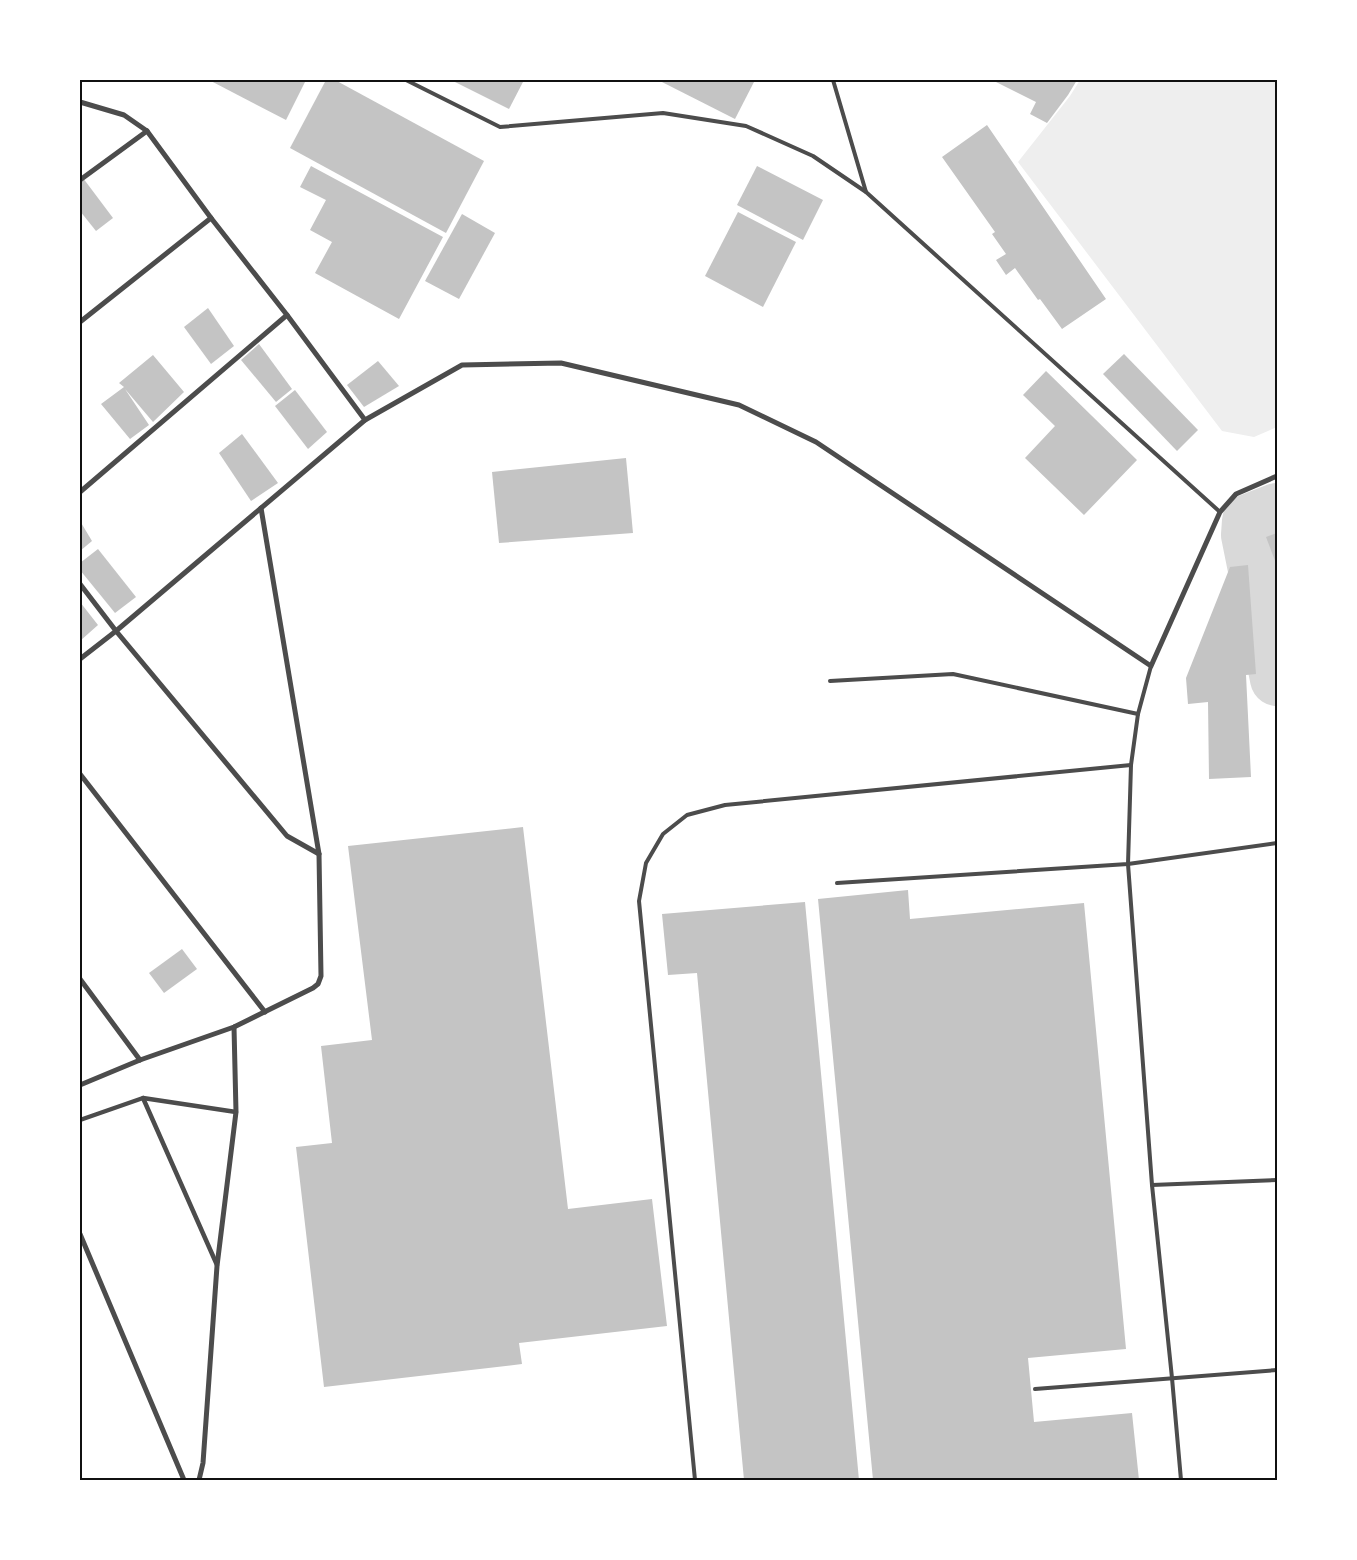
<svg xmlns="http://www.w3.org/2000/svg" width="1357" height="1560" font-family="Quicksand,sans-serif">
<rect width="100%" height="100%" fill="#fff"/>
<path fill="#eee" d="M1080,80h197v347l-23,10 -32,-6 -204,-269 52,-66z"/>
<g fill="none" stroke-linecap="round" stroke-linejoin="round">
<path stroke="#d9d9d9" stroke-width="54" d="M1277,510l-28,11 -1,14 29,144"/>
</g>
<g fill="#c4c4c4">
<path d="M209,80h97l-20,40z"/>
<path d="M326,80h9l149,81 -38,72 -156,-85z"/>
<path d="M451,80h73l-15,29z"/>
<path d="M658,80h97l-20,39z"/>
<path d="M992,80h85l-9,15 -21,28 -17,-9 6,-12z"/>
<path d="M987,125l119,174 -44,30 -22,-30 -2,1 -23,-32 -9,7 -10,-15 10,-6 -14,-20 3,-2 -53,-75z"/>
<path d="M311,166l132,71 -44,82 -84,-46 17,-31 -22,-12 16,-30 -26,-13z"/>
<path d="M757,166l66,34 -20,40 -66,-35z"/>
<path d="M83,178l30,40 -17,13 -16,-20v-31z"/>
<path d="M738,212l58,30 -33,65 -58,-31z"/>
<path d="M462,214l33,19 -36,66 -34,-18z"/>
<path d="M208,308l26,38 -23,18 -27,-37z"/>
<path d="M259,344l33,45 -16,13 -35,-42z"/>
<path d="M1124,354l74,76 -21,21 -74,-77z"/>
<path d="M153,355l31,37 -31,30 -28,-33 24,36 -19,14 -29,-35 23,-17 -5,-4z"/>
<path d="M378,361l21,25 -35,21 -17,-22z"/>
<path d="M1046,371l91,89 -53,55 -59,-57 30,-32 -32,-31z"/>
<path d="M295,390l32,42 -19,17 -33,-43z"/>
<path d="M242,434l36,49 -27,18 -32,-48z"/>
<path d="M626,458l7,75 -134,10 -7,-71z"/>
<path d="M80,521l12,20 -12,10z"/>
<path d="M1277,533v33l-11,-29z"/>
<path d="M98,549l38,48 -21,16 -35,-43v-7z"/>
<path d="M1248,565l8,109 -10,1 5,102 -42,2 -1,-77 -20,2 -2,-26 44,-111z"/>
<path d="M80,602l18,23 -18,16z"/>
<path d="M523,827l45,382 84,-10 15,127 -148,17 3,21 -198,23 -28,-240 36,-4 -11,-97 51,-6 -24,-194z"/>
<path d="M908,890l2,29 174,-16 42,446 -98,9 6,64 98,-9 7,67h-266l-55,-581z"/>
<path d="M805,902l54,578h-115l-47,-507 -29,2 -6,-61z"/>
<path d="M182,949l15,20 -33,24 -15,-20z"/>
</g>
<g fill="none" stroke-linecap="round" stroke-linejoin="round">
<g stroke="#4c4c4c" stroke-width="4">
<path d="M406,80l94,47 163,-14 83,13 67,30 53,36 354,320"/>
<path d="M833,80l33,112"/>
<path d="M1151,666l-13,48 -7,51 -3,99 24,321 20,193 9,102"/>
<path d="M830,681l123,-7 185,40"/>
<path d="M837,883l291,-19 149,-21"/>
<path d="M1152,1185l125,-5"/>
<path d="M1035,1389l242,-19"/>
<path d="M695,1480l-56,-579 7,-38 17,-29 24,-19 38,-10 406,-40"/>
</g>
<g stroke="#4c4c4c" stroke-width="4.5">
<path d="M143,1098l74,167"/>
<path d="M80,1120l63,-22 93,14"/>
</g>
<g stroke="#4c4c4c" stroke-width="5">
<path d="M80,102l44,13 23,16 64,87 76,97 78,105"/>
<path d="M80,180l67,-49"/>
<path d="M80,322l131,-104"/>
<path d="M80,492l207,-177"/>
<path d="M80,584l36,47 171,205 32,18"/>
<path d="M80,659l36,-28 249,-211 97,-55 99,-2 178,42 77,37 335,224 69,-154 16,-18 41,-18"/>
<path d="M80,774l185,238"/>
<path d="M80,979l60,81"/>
<path d="M80,1085l60,-25 94,-33 79,-39 5,-4 3,-8 -2,-122 -58,-346"/>
<path d="M80,1234l104,246"/>
<path d="M199,1480l4,-17 14,-197 19,-154 -2,-85"/>
</g>
</g>
<rect width="1357" height="1560" fill="none" stroke="#ffffff" stroke-width="162"/>
<rect x="81" y="81" width="1195" height="1398" fill="none" stroke="#111" stroke-width="2"/>
</svg>
